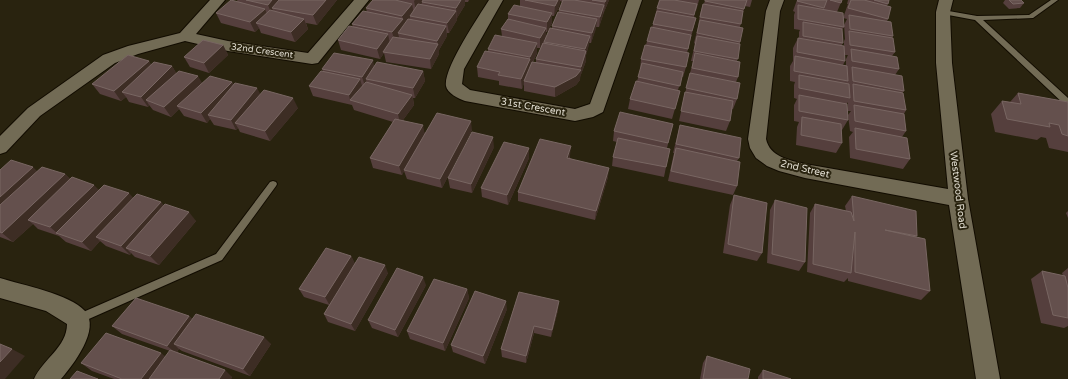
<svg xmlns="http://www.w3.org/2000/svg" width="1068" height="379" font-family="'Varela Round',sans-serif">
<rect width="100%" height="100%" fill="#29230f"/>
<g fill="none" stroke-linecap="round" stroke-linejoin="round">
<g stroke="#120c00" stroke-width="2">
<g id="lane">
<path d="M1051,0h7l-25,18 -50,2 85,78v8l-3,-1 -90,-85 -32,-6 -3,-2 3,-2 34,6 52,-1z"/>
<path d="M273,181l3,1 1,2 -1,2 -54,74 -140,62 -4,2 -4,-2 -1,-3 1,-3 142,-62 54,-72z"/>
</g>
</g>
<g stroke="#120c00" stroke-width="2">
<g id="street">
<path d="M210,0h15l-29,34 32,7 80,12 46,-53h15l-51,63 -6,1 -84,-13 -43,-10 -47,13 -23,9 -75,53 -34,36 -6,2v-18l28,-28 75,-53 25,-9 52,-13z"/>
<path d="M489,0h14l-39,69 -2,15 8,6 105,19 15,-5 38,-104h14l-39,112 -10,5 -18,4 -110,-20c-6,-2 -18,-8 -19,-15 -3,-17 33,-70 43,-86z"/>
<path d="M770,0h14l-4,11 -14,128c4,18 23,21 39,25l143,25 -12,-126v-51l3,-12h14l-3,12 2,51 16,136 32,180h-24l-27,-174 -144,-27 -26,-7 -12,-5 -11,-8 -6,-10 -2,-9 18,-128z"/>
<path d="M0,278c22,7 70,16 85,33 16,18 -12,54 -24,68h-27c9,-20 33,-32 33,-55l-21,-13 -46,-13z"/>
</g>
</g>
<use href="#lane" fill="#726b55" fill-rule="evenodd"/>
<use href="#street" fill="#726b55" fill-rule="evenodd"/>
</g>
<g fill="#553f3d" fill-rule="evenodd">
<path d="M237,0h100l-20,25 -11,-2 2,6 -13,13 -34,-9 -2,-5 -4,4 -34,-9 -5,-10 22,-11z"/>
<path d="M373,0h96l-1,2h-3v3l-8,13v2l-8,13h-2v3l-8,14v4l-8,15 -45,-7 -2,-9 -4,6 -39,-9 -3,-10 15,-13 -1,-3 15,-12 -1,-4z"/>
<path d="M520,0h89l-5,12 -5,15h-3l-5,16h-2l-3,12v6l-6,16v3l-4,5 -21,12 -31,-6v-8l-2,6 -23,-4v-4l-21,-4 -1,-10 11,-15v-3l14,-13 -1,-7 7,-10v-5l12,-8zM560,1l2,1 -3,8v2l-7,14v3l-6,8v-5h1l5,-9v-7h2l5,-9zM542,45l-6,14v3h-3l4,-9v-5h3z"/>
<path d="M659,0h40l-3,11h-1l-1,7h2l-9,35 -1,14 -3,10h-1l-4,13 2,1 -8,28 -44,-10 2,-10 7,-18 4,-12h-1l1,-10 5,-14 1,-4 5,-13z"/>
<path d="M705,0h47l-2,7 -5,-1 -3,10 -2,11v15l-3,19 1,16 -2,5 1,17 -4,10h-1l-2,12 -4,10 -47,-10 4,-19 10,-41h-2l4,-17 -1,-1 4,-16 2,-13 3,-10h1z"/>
<path d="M797,0h45l-5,12 7,15 -2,3 1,13 -2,3h3v-5l1,-2 -1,-14 3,-6 -4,-1 5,-14h-1l1,-4h41l-2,6 1,13 -1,2 6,15 -1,2 3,14 -3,4 7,13 -4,6 9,16 -2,2 4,17 -2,4 2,17 -4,6 8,22 -7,10 -53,-11 -1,-21 4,-5 -3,-1 -2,-16 3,-4h-3v-9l-1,2 1,16 -6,10h-1l1,13 -6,10 -40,-8 1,-18 2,-5 -5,-1v-16l3,-6 -3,-1v-13l1,-3 -5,-1v-15l3,-5v-13l5,-10 1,1v-7l1,-2 -6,-1v-14l1,-3 -2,-1zM845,55h3l-2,4v6h-3l2,-4z"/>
<path d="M1005,0h16l3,3 -4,5 -11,1 -6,-6z"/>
<path d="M223,45l5,10 -19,18 -19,-6 -6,-10z"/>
<path d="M149,61l2,4 21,1 4,7 26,10 30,-1 2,3 64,23 -28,33 -30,-9 -2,-4 -2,2 -22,-5 -4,-6 -3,4 -23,-7 -5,-7 -8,8 -18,-7 -4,-5 -1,2 -19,-5 -3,-5 -5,4 -21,-7 -8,-10z"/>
<path d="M374,66l49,5 2,10 -10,17h-2l1,7 -11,15 22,13 47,-3 -30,58 -35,-9 -3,-8 -2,4 -29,-7 -3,-10 23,-36 -39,-12 -2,-5 -39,-9 -4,-10 14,-15 -1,-2z"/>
<path d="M1018,93l50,9v50l-19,-4 -3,-10 -5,-1 -4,3 -42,-8 -4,-18 11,-13 8,1z"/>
<path d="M673,124l-6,24 -1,19 -2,10 -52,-11 1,-9 4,-15 -4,-1 1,-10z"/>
<path d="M680,125l59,33 -2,3v25l-4,9 -65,-14 6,-28h-1z"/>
<path d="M494,147l-22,46 -22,-5 -2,-10z"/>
<path d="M529,148v10l-21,47 -26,-8 -1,-9z"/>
<path d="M570,156v2l38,19 -13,43 -77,-19v-9z"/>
<path d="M0,170l37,1 28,3 5,5 29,11 34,8 28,4 3,4 32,15 -37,44 -24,-8 -4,-4 -1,2 -24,-9 -6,-5 -9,10 -25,-9 -7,-6 -21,-7 -5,-5 -20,18 -13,-5z"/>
<path d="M734,195l28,58 -5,8 -34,-8 7,-48z"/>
<path d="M852,196l65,40 -1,1 14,54 -9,9 -73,-19v-3l-4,4 -37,-10 3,-59 5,-9 31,7 -1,-5z"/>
<path d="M775,200l30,62 -6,9 -32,-8 3,-53z"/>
<path d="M1068,211v7l-2,-5z"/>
<path d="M351,256l4,8 33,9 -33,58 -27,-9 -4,-8 5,-9 -25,-8 -5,-8z"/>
<path d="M1068,268v58l-4,2 -23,-5 -10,-44 11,-8 21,5 -1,-3z"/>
<path d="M426,285l-28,52 -26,-9 -4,-8z"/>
<path d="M467,289l2,9 -24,53 -35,-12 -3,-8z"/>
<path d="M519,292l39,18 -7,27 -17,-4 -8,30 -24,-6 -1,-8z"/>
<path d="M507,309l-22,55 -32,-12 -2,-7z"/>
<path d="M189,316l3,3 79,25 -21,32 -68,-25 -3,-2 -2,3 55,25 -1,2h-117l-22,-8 -11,-8 84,-6 5,-6 -48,-17 -10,-8z"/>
<path d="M707,356l41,23h-48l3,-16z"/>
<path d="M763,370l28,9h-33v-2z"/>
</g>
<g fill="#3d2d24">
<path d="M272,0h9l-9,8 2,4 -2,3 -4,-10z"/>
<path d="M326,0h11l-20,25 -4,-10z"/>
<path d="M415,0h9l-2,2v1l-6,8 -2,-10z"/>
<path d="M461,0h4v5l-8,13 -1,-10z"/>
<path d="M558,0h2l-1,7 -5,9 1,-10z"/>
<path d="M606,0h3l-5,12 1,-10z"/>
<path d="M412,4l2,10 -4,2v2l-12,15 1,4 -4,5 -3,-10 11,-13 -1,-3z"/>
<path d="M604,5l-1,10 -4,12 1,-10z"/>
<path d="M265,9l4,10 -13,4 3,5 -4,4 -5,-10z"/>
<path d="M456,11l1,9 -8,13 -2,-10z"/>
<path d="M552,13v10l-5,9v-10z"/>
<path d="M304,19l4,10 -13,13 -4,-10z"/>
<path d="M597,19l-1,10 -5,14 1,-10z"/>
<path d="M446,26l1,10 -8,14v4l-8,15 -1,-10 8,-15 -1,-3z"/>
<path d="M546,28v10l-6,10v-10z"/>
<path d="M388,34l2,10 -7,8 1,1 -4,6 -3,-10z"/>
<path d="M590,36l-1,9 -3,10v6l-6,16 1,-10 4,-11v-7z"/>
<path d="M537,43v10l-7,14v-10z"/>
<path d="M223,45l5,10 -19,18 -5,-10z"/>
<path d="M530,59v10l-6,12v2l-2,6 -1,-10z"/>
<path d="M373,60l2,10 -9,9 1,4 -2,3 -3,-9z"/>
<path d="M149,61l6,10 -33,21 4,5 -5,4 -7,-10z"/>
<path d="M172,66l6,10 -32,24 3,5 -1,2 -7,-10z"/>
<path d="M581,70l-1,10 -4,5 -21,12v-10z"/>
<path d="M423,71l2,10 -10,17 -2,-10z"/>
<path d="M198,76l6,10 -27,20 2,3 -8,8 -7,-10z"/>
<path d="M360,79l3,10 -13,11 -1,-5z"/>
<path d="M232,82l5,10 -29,23 2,4 -3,4 -6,-10z"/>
<path d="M257,88l5,9 -27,26 3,5 -2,2 -5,-10z"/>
<path d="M412,95l2,10 -14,19 -2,-10z"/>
<path d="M293,98l5,10 -28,33 -5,-10z"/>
<path d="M471,121l1,9 -30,58 -2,-9z"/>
<path d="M423,125l2,10 -21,35v1l-2,4 -3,-9z"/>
<path d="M493,137l1,10 -22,46 -1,-9z"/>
<path d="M571,146l-1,10 -4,11 1,-9z"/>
<path d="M529,148v10l-21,47 -1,-10z"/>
<path d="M33,167l10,10 -43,37v-17z"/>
<path d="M609,168l-1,9 -13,43 1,-9z"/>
<path d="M65,174l9,10 -46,36 5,4 -20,18 -11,-9z"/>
<path d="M94,185l9,9 -46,39 -7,-6z"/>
<path d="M129,193l8,9 -41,35 4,4 -9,10 -9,-9z"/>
<path d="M161,202l7,9 -42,37 5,5 -1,2 -9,-9z"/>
<path d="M189,212l7,9 -37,44 -9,-9z"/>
<path d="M351,256l4,8 -25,42 -5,-9z"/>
<path d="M385,265l3,8 -33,58 -4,-7z"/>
<path d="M423,277l3,8 -28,52 -3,-7z"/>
<path d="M467,289l2,9 -24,53 -2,-8z"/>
<path d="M506,301l1,8 -22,55 -2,-8z"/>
<path d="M559,301l-1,9 -7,27 1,-7z"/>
<path d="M189,316l8,8 -23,20 5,5 -3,4 -9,-7z"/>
<path d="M534,326v7l-8,30v-7z"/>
<path d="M264,337l7,7 -21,32 -7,-7z"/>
<path d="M12,349l13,7 -20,23h-5v-17z"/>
<path d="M161,353l9,7 -14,19h-15z"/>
<path d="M225,370l7,7 -1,2h-12z"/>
</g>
<g fill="#64504d" stroke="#786662">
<path d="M231,0l34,9 -15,13 -34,-9z"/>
<path d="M246,0h26l-4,5z"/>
<path d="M279,0h47l-13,15 -41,-7z"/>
<path d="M373,0h22l17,4 -10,12 -36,-8z"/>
<path d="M423,0h38l-5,8 -34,-6z"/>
<path d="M525,0h33l-3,6z"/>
<path d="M563,0h11l30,5 -4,12 -41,-7z"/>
<path d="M592,0h14l-1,2z"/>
<path d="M660,0h14l23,4 -3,11 -37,-7z"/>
<path d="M705,0h42l-3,9 -39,-8z"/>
<path d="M798,0h29l-3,8 -27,-7z"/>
<path d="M830,0h12l-1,3z"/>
<path d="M851,0h13l27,7 -3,12 -40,-11z"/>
<path d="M874,0h15l-1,4z"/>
<path d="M1009,0h12l3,3 -11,1z"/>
<path d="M418,4l38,7 -9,12 -37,-7z"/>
<path d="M703,4l40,7 -2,13 -41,-7z"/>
<path d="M514,5l38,8 -5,9 -39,-8z"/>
<path d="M798,5l45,8 1,14 -46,-8z"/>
<path d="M270,10l34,9 -13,13 -35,-9z"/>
<path d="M363,11l40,8 -11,13 -40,-8z"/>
<path d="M657,11l39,7 -4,13 -39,-7z"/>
<path d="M558,12l39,7 -5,14 -40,-7z"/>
<path d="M849,15l42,7 2,14 -43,-7z"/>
<path d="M408,19l38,7 -9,15 -39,-8z"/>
<path d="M508,19l38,9 -6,10 -39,-9z"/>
<path d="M700,20l43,8 -3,14 -43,-9z"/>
<path d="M803,22l39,7 1,14 -40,-7z"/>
<path d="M349,26l39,8 -11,15 -39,-9z"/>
<path d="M651,27l40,8 -3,14 -41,-8z"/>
<path d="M550,28l40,8 -5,13 -41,-7z"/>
<path d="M849,31l44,7 2,14 -45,-7z"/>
<path d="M495,35l42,8 -7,14 -42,-8z"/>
<path d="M697,36l43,8 -2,15 -44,-8z"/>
<path d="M393,37l45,7 -8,15 -47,-7z"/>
<path d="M798,38l46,8 1,15 -48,-9z"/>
<path d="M203,40l20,5 -19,18 -20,-6z"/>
<path d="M543,43l43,8 -5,16 -45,-8z"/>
<path d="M645,45l44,8 -3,14 -45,-8z"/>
<path d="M851,49l46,8 2,12 -47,-8z"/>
<path d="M485,51l45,8 -9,20 -23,-4 2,-3 -23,-5z"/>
<path d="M334,53l39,7 -11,17 -40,-8z"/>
<path d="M695,53l45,9 -2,15 -46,-9z"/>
<path d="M128,55l21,6 -35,30 -22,-7z"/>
<path d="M795,56l52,10 1,15 -54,-10z"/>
<path d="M154,62l18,4 -31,31 -19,-5z"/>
<path d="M377,62l46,9 -10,17 -47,-9z"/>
<path d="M532,62l49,8 -5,6 -21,11 -31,-6z"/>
<path d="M642,63l41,9 -3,14 -42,-9z"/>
<path d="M852,67l50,9 2,15 -51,-10z"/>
<path d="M179,71l19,5 -34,31 -18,-7z"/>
<path d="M321,71l39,8 -11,16 -40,-9z"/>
<path d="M690,73l50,10 -3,16 -51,-11z"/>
<path d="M799,75l50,9 1,14 -51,-10z"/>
<path d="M210,76l22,6 -31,31 -24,-7z"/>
<path d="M636,81l44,10 -5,18 -45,-10z"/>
<path d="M366,82l46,13 -14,19 -48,-14z"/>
<path d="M235,83l22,5 -26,32 -23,-5z"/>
<path d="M853,84l50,9 3,17 -52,-9z"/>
<path d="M264,90l29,8 -28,33 -30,-8z"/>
<path d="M685,92l48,9 -3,20 -49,-10z"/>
<path d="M1018,93l50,9v34l-6,-2 -3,-9 -10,-2 1,4 -43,-8 -5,-18 19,3z"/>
<path d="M799,95l48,9 1,16 -49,-9z"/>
<path d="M854,105l50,9 2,17 -51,-10z"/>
<path d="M620,112l53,12 -5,19 -54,-12z"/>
<path d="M437,113l34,8 -31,58 -36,-9z"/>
<path d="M802,117l39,7 1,19 -41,-8z"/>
<path d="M395,119l28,6 -24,41 -29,-8z"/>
<path d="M680,125l61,13 -2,20 -63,-14z"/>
<path d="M855,128l52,10 3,21 -54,-10z"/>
<path d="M472,132l21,5 -22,47 -23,-6z"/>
<path d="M618,138l52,11 -4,18 -53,-10z"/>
<path d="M540,139l31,7 -4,12 42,10 -13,43 -78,-19z"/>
<path d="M504,142l25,6 -22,47 -26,-7z"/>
<path d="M676,148l64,14 -3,24 -66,-15z"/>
<path d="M11,160l22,7 -33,30v-27z"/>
<path d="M42,167l23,7 -63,59 -2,-1v-27z"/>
<path d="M72,177l22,8 -44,42 -22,-7z"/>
<path d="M104,185l25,8 -47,49 -26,-9z"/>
<path d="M137,194l24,8 -40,44 -25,-9z"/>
<path d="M734,195l33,8 -5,50 -34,-9z"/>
<path d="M852,196l64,15 1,25 -32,-6 40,9 5,52 -75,-19v-40l-4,41 -38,-9 2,-60 36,8 3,9z"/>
<path d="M775,200l32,8 -2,54 -33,-8z"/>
<path d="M165,204l24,8 -39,44 -24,-8z"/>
<path d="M326,248l25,8 -26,41 -26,-8z"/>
<path d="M359,257l26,8 -34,59 -27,-10z"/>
<path d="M397,268l26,9 -28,53 -27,-10z"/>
<path d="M1042,271l23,5 3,12v30l-15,-3z"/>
<path d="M434,279l33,10 -24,54 -36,-12z"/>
<path d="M475,291l31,10 -23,55 -32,-11z"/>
<path d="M519,292l40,9 -7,29 -18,-4 -8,30 -25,-7z"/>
<path d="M136,298l53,18 -22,30 -55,-20z"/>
<path d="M196,314l68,23 -21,32 -69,-25z"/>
<path d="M106,333l55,20 -20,26h-19l-41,-16z"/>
<path d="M0,344l12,5 -12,13z"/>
<path d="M170,350l55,20 -6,9h-70z"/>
<path d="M707,356l43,13 -2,10h-45z"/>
<path d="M763,370l28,9h-28z"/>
<path d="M77,371l21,8h-28z"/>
</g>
<g text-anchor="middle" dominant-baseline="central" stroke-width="4" stroke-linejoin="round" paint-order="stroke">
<g font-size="9" fill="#e2ded2" stroke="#29230f">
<text transform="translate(262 51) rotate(8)">32nd Crescent</text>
</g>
<g font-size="10" fill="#e2ded2" stroke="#29230f">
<text transform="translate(533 107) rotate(10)">31st Crescent</text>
<text transform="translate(805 169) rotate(13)">2nd Street</text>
<text transform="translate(958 190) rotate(83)">Westwood Road</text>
</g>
</g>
</svg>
